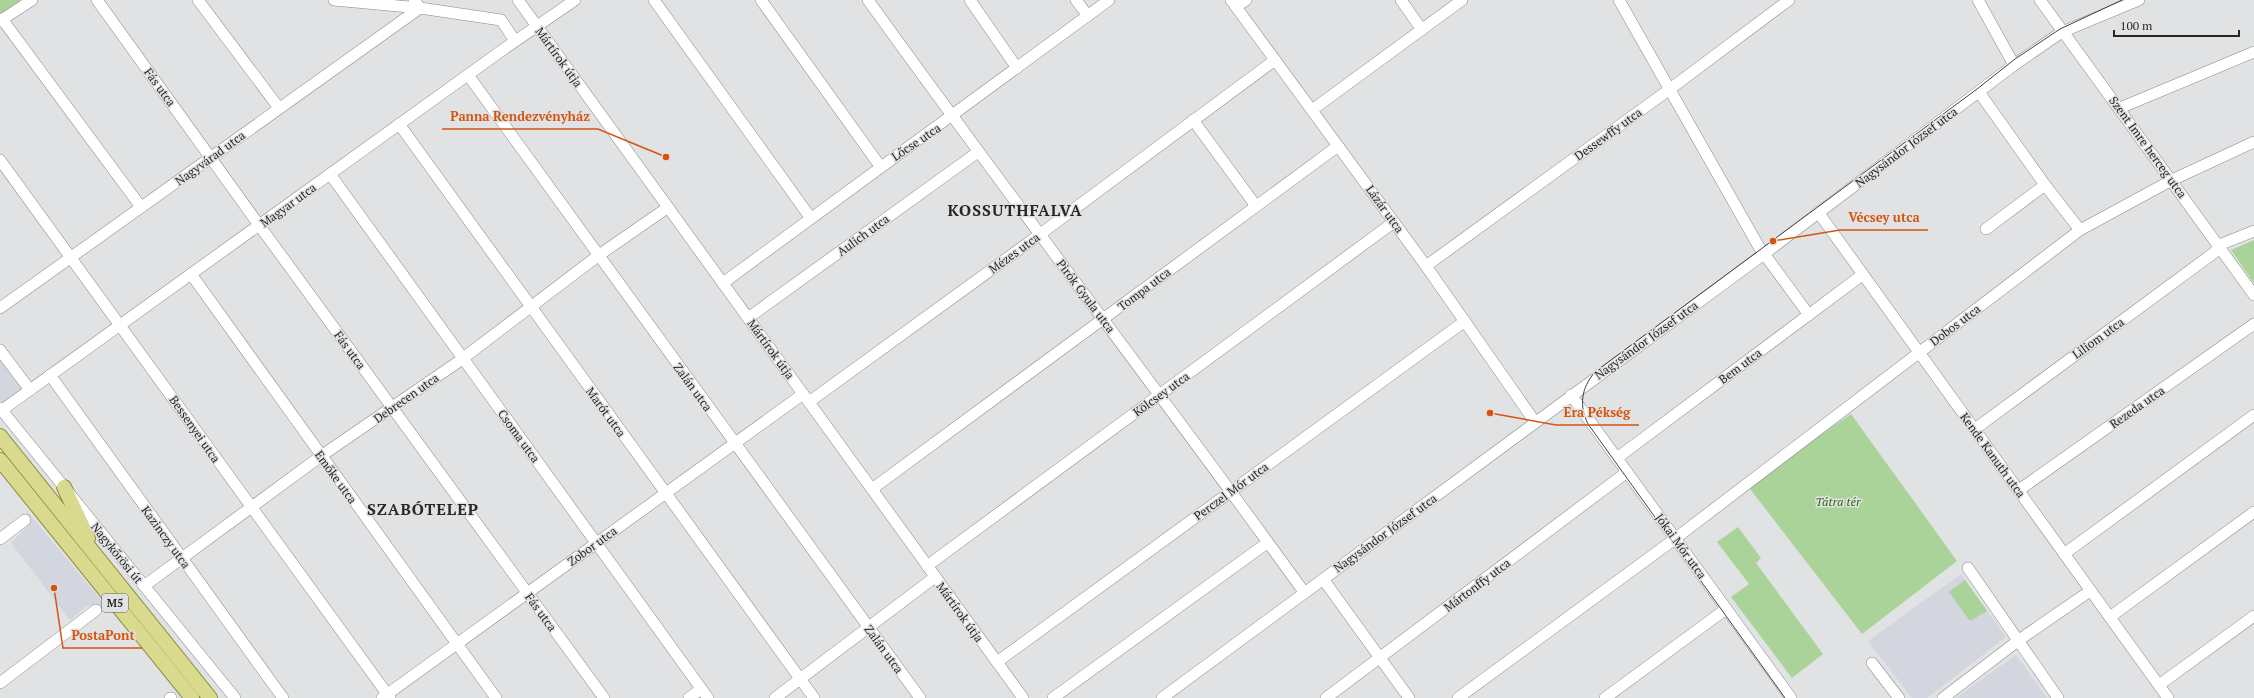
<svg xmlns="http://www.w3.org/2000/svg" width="2254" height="698" font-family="'PT Serif',serif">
<rect width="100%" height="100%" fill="#e1e2e3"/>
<g fill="#d3d6de">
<path d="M0,355l23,32 -22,16 -1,-2z"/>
<path d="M26,510l85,102 -2,1 -8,-8 -14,1 -17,14 -59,-77 16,-16 2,-8z"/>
<path d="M1961,574l45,63 -79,61h-15l-44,-57z"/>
<path d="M2016,655l31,43h-91l33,-24z"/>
</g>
<g fill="#aad399">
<path d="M0,0h24l-24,16z"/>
<path d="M2254,240v43l-23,-33z"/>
<path d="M1851,414l106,147 -95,73 -115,-149z"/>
<path d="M1738,527l23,31 -5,5 67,91 -31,24 -61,-81 18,-13 -32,-42z"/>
<path d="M1965,580l22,31 -17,10 -21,-29z"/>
</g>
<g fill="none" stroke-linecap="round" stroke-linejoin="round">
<g stroke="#88898a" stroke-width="12">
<g id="minor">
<path d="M97,0l162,225 345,473"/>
<path d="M198,0l81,108"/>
<path d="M334,0l86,8 81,12 14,21"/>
<path d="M518,0l505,698"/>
<path d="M654,0l156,217"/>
<path d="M761,0l119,166"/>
<path d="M868,0c143,199 293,394 436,592"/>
<path d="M970,0l47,68"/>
<path d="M1076,0l12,16"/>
<path d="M1231,0l195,266 109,156"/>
<path d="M1401,0l21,30"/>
<path d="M1619,0l140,247 50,68"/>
<path d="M1978,0l36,65"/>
<path d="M2040,0l214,295"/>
<path d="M1236,7l10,-7"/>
<path d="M2,19l139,188"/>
<path d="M0,21l32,-21"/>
<path d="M468,75l452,623"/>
<path d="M1979,92l66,93 35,45"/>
<path d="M2120,108l134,-56"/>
<path d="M1312,110l150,-110"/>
<path d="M1193,120l63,86"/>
<path d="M399,124l415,574"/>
<path d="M0,160l390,538"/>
<path d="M330,174l378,524"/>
<path d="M1818,212l350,486"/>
<path d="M1986,229l59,-44"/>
<path d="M1426,266l244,-177 119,-89"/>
<path d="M191,274l305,424"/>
<path d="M723,283l386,-283"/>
<path d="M0,308l420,-300 -6,-8"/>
<path d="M748,318l230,-166"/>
<path d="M0,350l30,40"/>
<path d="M50,375l233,323"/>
<path d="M1571,395l220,303"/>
<path d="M809,402l230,-167 236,-175"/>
<path d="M0,408l235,290"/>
<path d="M2,410l499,-359 74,-51"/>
<path d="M1975,429l240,-177 4,-7 35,-14"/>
<path d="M1617,458l245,-183"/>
<path d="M872,489l466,-343"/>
<path d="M2019,490l235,-166"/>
<path d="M0,539l25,-19"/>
<path d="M2064,554l190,-139"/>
<path d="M927,566l467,-344"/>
<path d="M1968,568l90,130"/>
<path d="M1323,579l86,119"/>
<path d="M144,586l177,-130 137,-94 141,-107 68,-47"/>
<path d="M2110,617l144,-105"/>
<path d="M997,662l468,-341"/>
<path d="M1872,663l27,35"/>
<path d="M0,683l96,-73"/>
<path d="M2159,685l95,-69"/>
<path d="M170,698h1"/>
<path d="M382,698l421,-304"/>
<path d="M689,698l12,-9"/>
<path d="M775,698l160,-121"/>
<path d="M1053,698l214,-155"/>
<path d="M1162,698l602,-444 250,-189 48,-33 77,-32"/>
<path d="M1326,698l301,-226"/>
<path d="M1458,698l214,-157 408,-311 92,-50 82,-38"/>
<path d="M1605,698l121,-89"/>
<path d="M1943,698l76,-58 71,-49"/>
</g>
</g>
<g stroke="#8b8b3a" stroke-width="16">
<g id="major">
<path d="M0,436l210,262"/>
<path d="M0,460l192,238"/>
<path d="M64,487l24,51"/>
</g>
</g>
<use href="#minor" stroke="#fff" stroke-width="11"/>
<use href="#major" stroke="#dada8f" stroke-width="14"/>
<path stroke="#404040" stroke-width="1" d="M1785,698l-197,-274c-9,-18 -7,-36 7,-52l382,-283 38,-30 45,-30 62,-29"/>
</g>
<g text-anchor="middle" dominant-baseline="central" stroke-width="3" stroke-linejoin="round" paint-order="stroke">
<rect fill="#e1e2e3" stroke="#5f5f5f" stroke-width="1" x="102" y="594" width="26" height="18" rx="3"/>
<g font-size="11" font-weight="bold" fill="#272727">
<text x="115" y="603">M5</text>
</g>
<g font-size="12" fill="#272727" stroke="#e1e2e3">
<text transform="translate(559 57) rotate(54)">Mártírok útja</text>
<text transform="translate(160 87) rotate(54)">Fás utca</text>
<text transform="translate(1608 134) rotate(-36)">Dessewffy utca</text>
<text transform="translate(916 142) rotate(-34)">Lőcse utca</text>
<text transform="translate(1906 147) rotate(-37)">Nagysándor József utca</text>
<text transform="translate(2148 147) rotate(54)">Szent Imre herceg utca</text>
<text transform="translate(210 158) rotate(-36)">Nagyvárad utca</text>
<text transform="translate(288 205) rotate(-36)">Magyar utca</text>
<text transform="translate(1385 209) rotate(54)">Lázár utca</text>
<text transform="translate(863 235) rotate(-36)">Aulich utca</text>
<text transform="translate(1014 253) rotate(-36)">Mézes utca</text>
<text transform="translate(1144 289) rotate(-37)">Tompa utca</text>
<text transform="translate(1086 296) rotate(53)">Pirók Gyula utca</text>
<text transform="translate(1955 325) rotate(-37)">Dobos utca</text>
<text transform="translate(2098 338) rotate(-36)">Liliom utca</text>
<text transform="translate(1646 340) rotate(-36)">Nagysándor József utca</text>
<text transform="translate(771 349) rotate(54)">Mártírok útja</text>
<text transform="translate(350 350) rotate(54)">Fás utca</text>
<text transform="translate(1740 366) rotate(-37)">Bem utca</text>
<text transform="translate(693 387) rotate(54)">Zalán utca</text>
<text transform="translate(1161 394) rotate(-36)">Kölcsey utca</text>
<text transform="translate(406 398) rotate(-35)">Debrecen utca</text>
<text transform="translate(2137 407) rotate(-35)">Rezeda utca</text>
<text transform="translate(606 412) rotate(54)">Marót utca</text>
<text transform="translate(195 429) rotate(55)">Bessenyei utca</text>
<text transform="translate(519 436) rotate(54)">Csoma utca</text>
<text transform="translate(1993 455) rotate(54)">Kende Kanuth utca</text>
<text transform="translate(336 477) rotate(54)">Emőke utca</text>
<text transform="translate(1231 491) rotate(-36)">Perczel Mór utca</text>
<text transform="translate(1385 533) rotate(-36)">Nagysándor József utca</text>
<text transform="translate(166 537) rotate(54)">Kazinczy utca</text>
<text transform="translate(592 546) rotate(-36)">Zobor utca</text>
<text transform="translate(1681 546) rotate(54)">Jókai Mór utca</text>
<text transform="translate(117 553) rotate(51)">Nagykőrösi út</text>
<text transform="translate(1477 585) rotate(-37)">Mártonffy utca</text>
<text transform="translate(541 612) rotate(54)">Fás utca</text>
<text transform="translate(960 612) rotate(54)">Mártírok útja</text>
<text transform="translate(884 649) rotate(54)">Zalán utca</text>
</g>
<g font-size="12" font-style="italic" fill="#2d640c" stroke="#e1e2e3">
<text x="1838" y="501">Tátra tér</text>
</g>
<g font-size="16" font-weight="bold" letter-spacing="1" fill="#272727" stroke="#e1e2e3">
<text x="1015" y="210">KOSSUTHFALVA</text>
<text x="423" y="509">SZABÓTELEP</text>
</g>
</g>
<path fill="none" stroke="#d5540f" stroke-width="1.5" d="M666 157L598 129H442M1773 241L1840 230H1928M1490 413L1556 425H1639M54 588L63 648H142"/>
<g fill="#d5540f" stroke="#e1e2e3" stroke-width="1.5">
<circle cx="666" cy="157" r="4"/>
<circle cx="1773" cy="241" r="4"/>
<circle cx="1490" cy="413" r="4"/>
<circle cx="54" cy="588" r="4"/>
</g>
<g font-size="13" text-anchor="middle" font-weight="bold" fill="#d5540f" stroke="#e1e2e3" stroke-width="3" stroke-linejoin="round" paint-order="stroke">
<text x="520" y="121">Panna Rendezvényház</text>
<text x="1884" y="222">Vécsey utca</text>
<text x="1597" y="417">Era Pékség</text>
<text x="103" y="640">PostaPont</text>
</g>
<path d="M2114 30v6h125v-6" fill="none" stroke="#272727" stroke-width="2"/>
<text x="2120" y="30" font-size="12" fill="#272727" stroke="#e1e2e3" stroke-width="3" paint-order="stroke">100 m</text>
</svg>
